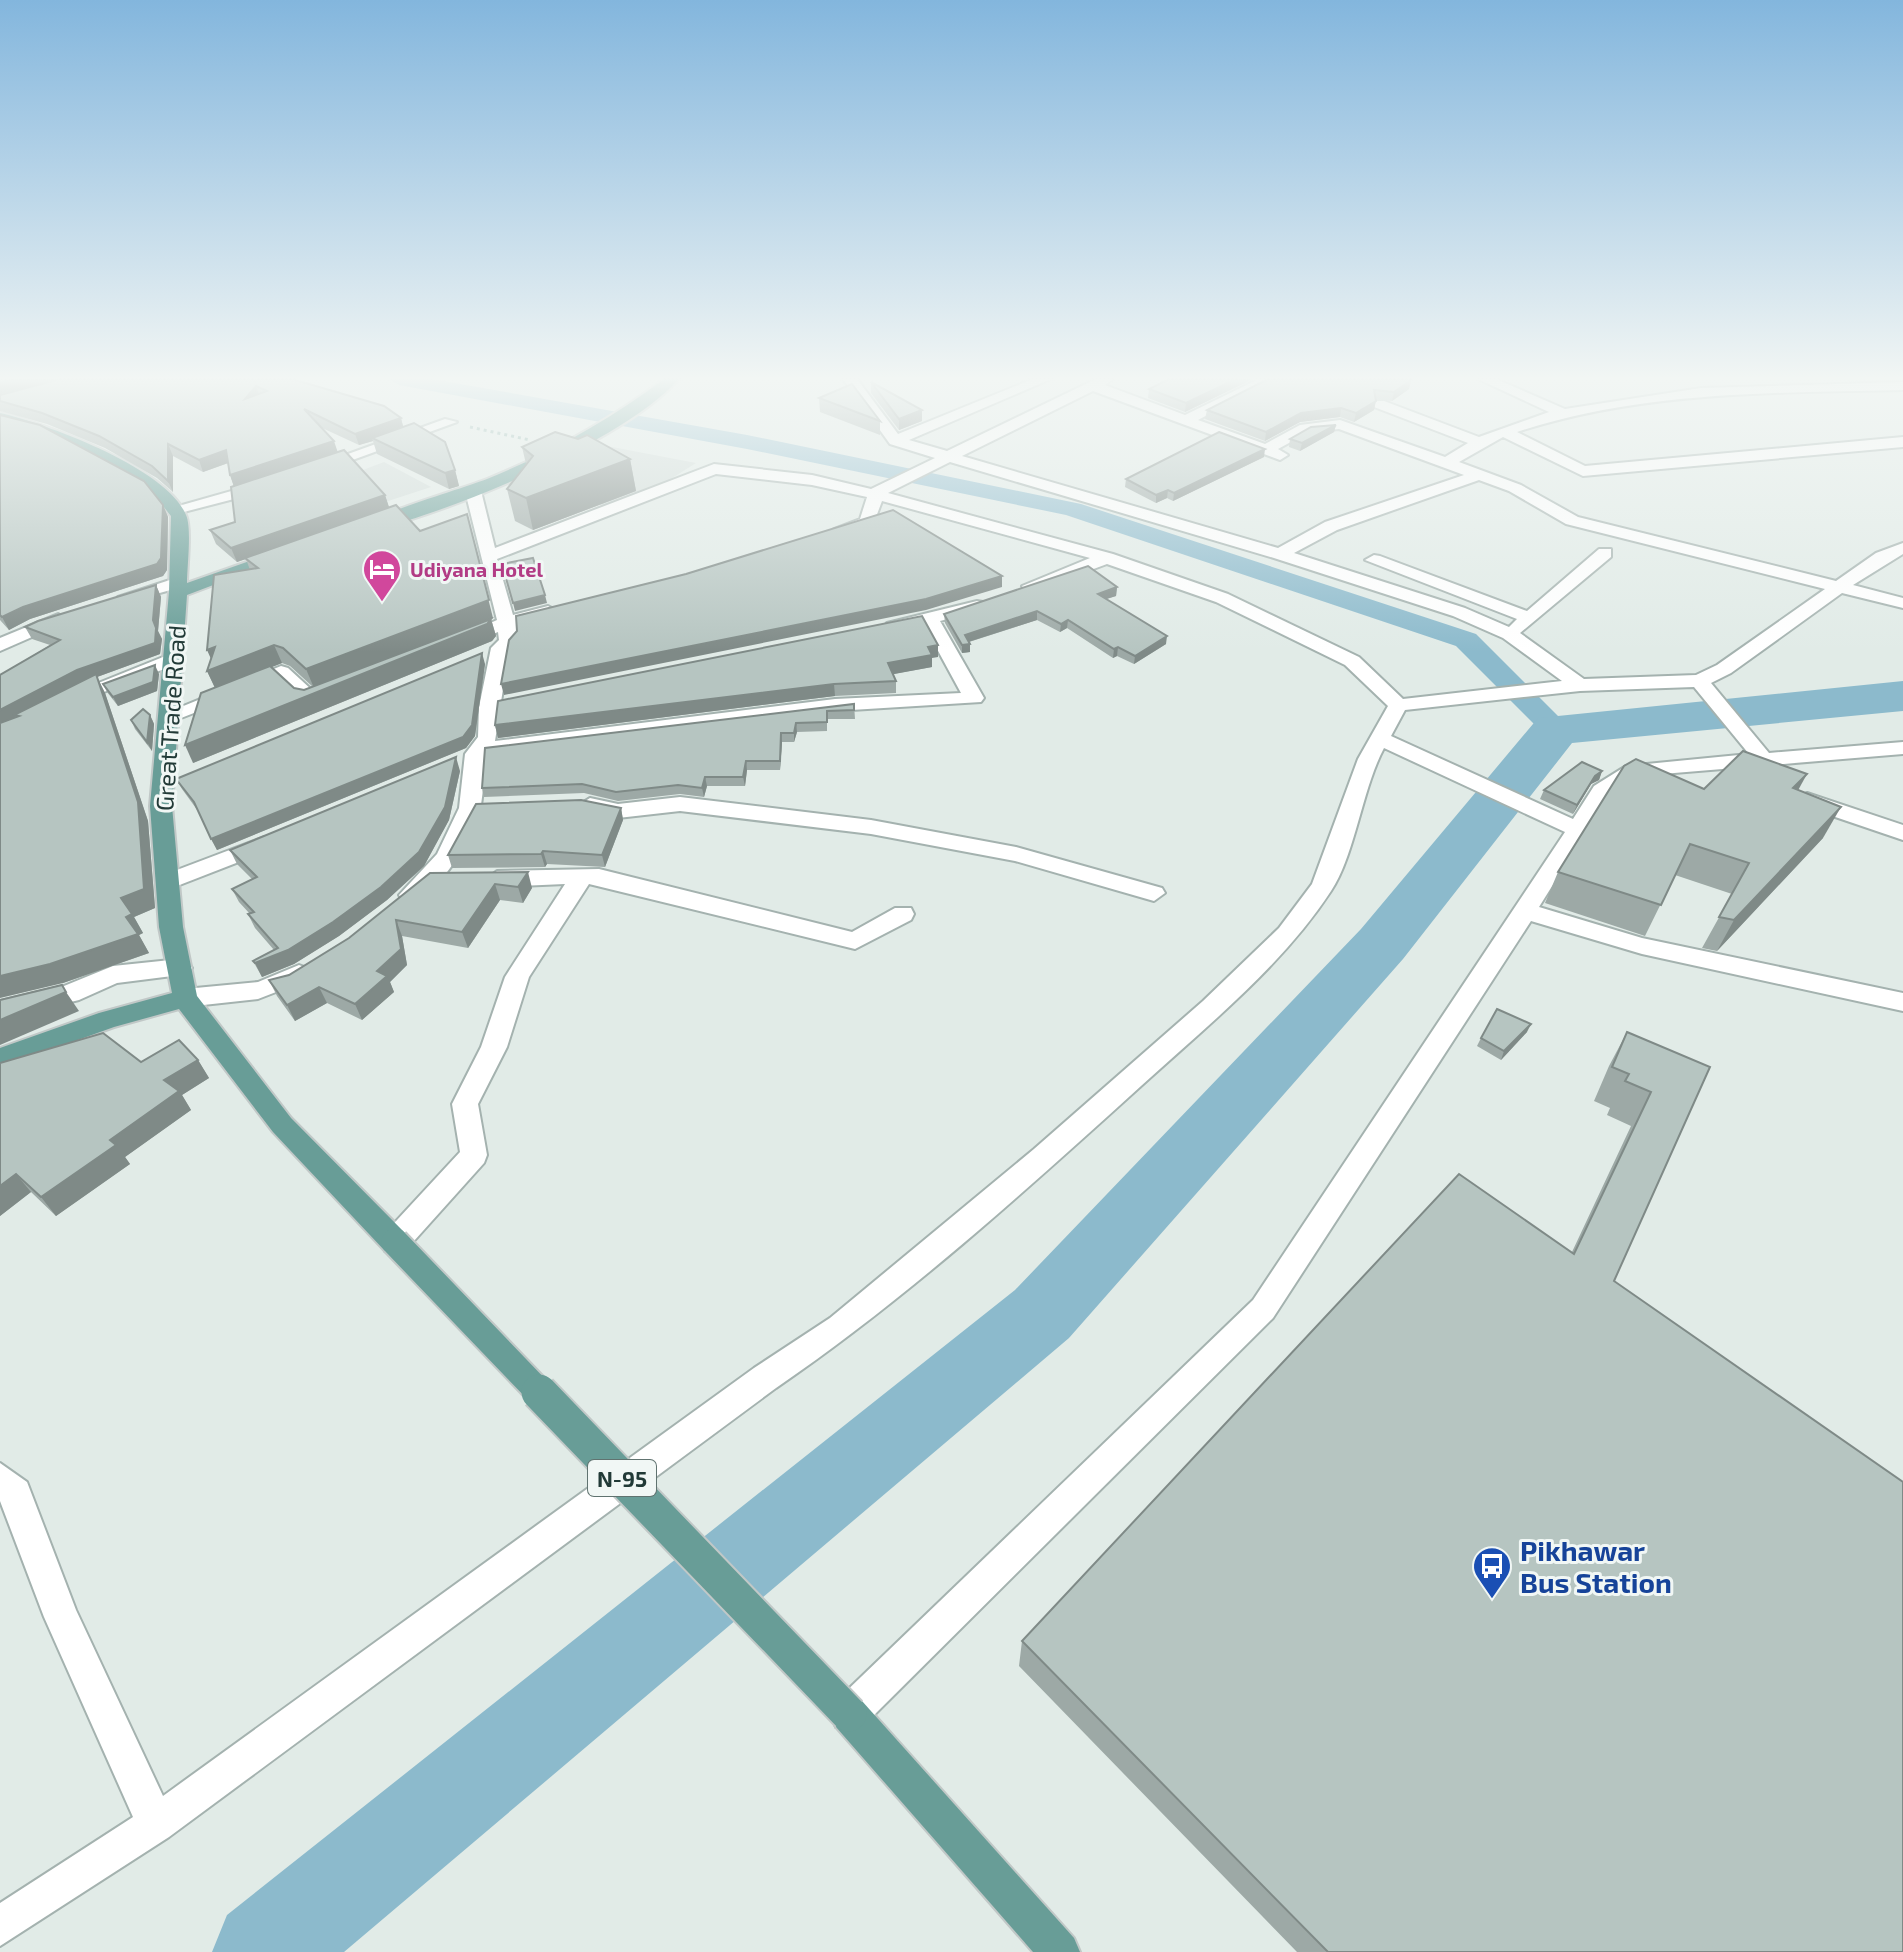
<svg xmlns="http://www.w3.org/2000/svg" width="1903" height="1952" font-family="'Exo 2',sans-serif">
<rect width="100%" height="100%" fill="#e1ebe7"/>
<g fill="#cfdad7">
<path d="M586,442l110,21 -43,27 -48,17 -48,-27z"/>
<path d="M384,462l47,25 -52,17 -37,-26z"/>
</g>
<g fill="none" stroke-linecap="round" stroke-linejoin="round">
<path fill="#8cbacc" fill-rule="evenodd" d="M389,379h43l315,56 334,69 395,130 95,95 -4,6h-22l-89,-89 -390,-131 -319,-66 -348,-64z"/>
<path fill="#8cbacc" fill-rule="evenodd" d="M1903,681v30l-331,32 -169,216 -334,379 -725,614h-132l15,-37 788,-625 346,-361 177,-211z"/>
<g stroke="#a4b2af" stroke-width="4">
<g id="minor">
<path d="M843,379h14l41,55 135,-55h18l-142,61 38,11 149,-72h17l-8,6 80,30 74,-36h17l-78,41 67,24 35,-19 40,-5 105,37 23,-14 -94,-36v-6h10l95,36 70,-25 -71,-33h18l69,30 136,-21 202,-6v8c-130,3 -261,1 -386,42l68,34 318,-29v10l-320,29 -80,-39 -44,25 62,23 57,32 258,64 40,-28 27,-10v11l-50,31 50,13v10l-61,-15 -111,80 -20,10 58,70 134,-11v12l-265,22 -29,19 -70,112 103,31 261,55v18l-261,-57 -111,-33 -258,397 -411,409 -13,5 -13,-5 -5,-13 5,-13 417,-401 312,-468 -181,-84c-22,41 -29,107 -53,143 -49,75 -124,135 -190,195 -117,106 -235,213 -365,302l-607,449 -169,109v-43l133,-86 -89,-200 -44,-116v-38l27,19 49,128 87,186 591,-428 76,-50 204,-169 169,-148 76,-73 33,-44 46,-125 30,-53 -43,-41 -129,-63 -109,-38 -70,26h-12l-3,-4 68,-28 -208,-57 -9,24 -31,9 -8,-5 26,-10 7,-22 -55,-12 -96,-11 -219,85 16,56 35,-9 9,5 -41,14 1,17 -8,8 -14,91 340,-42 126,-6 -37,-68 -31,7 -9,-5 3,-4 90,-22 6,1v8l-43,11 44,77 -3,4 -146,9 -350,43c-2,17 -1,34 -4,51 -5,27 -47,104 -79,95l-3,-5 38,-41 22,-46 6,-54 13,-17 1,-30 12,-59 8,-8 -1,-8 -36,14 -9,-6 44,-20 -32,-129 2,-3 14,3 14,57 219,-84 98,11 59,14 64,-31 -45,-14zM1093,391l187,69 8,-5 -10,-6 31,-17 30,-3 125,46 -139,47 -47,26 -316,-92zM950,462l324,96 179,58 50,22 59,43 -159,18 -44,-42 -131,-63 -115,-40 -225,-61zM1479,480l30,11 57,33 259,65 -108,76 -21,10 -112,4 -64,-46 91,-76v-8h-12l-72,62 -147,-55 -6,-1 -9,5 152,59 -8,8 -44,-19 -171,-55 43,-23zM1694,687l55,67 -123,12 -32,20 -21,33 -182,-83 14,-26 175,-19z"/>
<path d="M445,419l12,3 -132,48 -13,-3z"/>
<path d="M263,482l8,5 -2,3 -93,24 -8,-5z"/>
<path d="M179,577l6,1v8l-58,16 -9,-5z"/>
<path d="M58,614l9,5 -3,4 -64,28v-13z"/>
<path d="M173,653l7,2v8l-97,37 -7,2 -10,-6z"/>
<path d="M281,666l7,2 25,23 10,-3 10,6 -16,9h-14l-25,-23 -102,40h-14l-3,-4z"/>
<path d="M1807,793l96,32v15l-103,-35 -4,-5z"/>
<path d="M680,797l191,23 145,27 146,41 3,5 -11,8 -139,-40 -144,-27 -191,-23 -62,7 -35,-8 -4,-5 11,-7 28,6z"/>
<path d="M264,837l8,2 3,5 -3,5 -95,37h-16l-3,-5 3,-5z"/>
<path d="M599,869l253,63 43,-24h16l3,6 -3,6 -56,29 -266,-65 -60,93 -22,70 -29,57 9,51 -3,8 -79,88 -10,3 -10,-3 -4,-9 4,-9 75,-81 -8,-48 29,-57 24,-70 60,-93 -68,3 -11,-8 11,-8z"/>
<path d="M180,959l8,3 4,6 -4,6 -71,9 -38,17 -79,19v-18l64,-15 49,-20z"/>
<path d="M299,965l8,3 4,6 -4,6 -49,19 -73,8 -9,-3 -3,-6 3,-6 9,-3 73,-7z"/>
</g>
</g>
<g stroke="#c1c8c7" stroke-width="4">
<g id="major">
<path d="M664,379h15c-55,62 -224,131 -305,151l-8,-5c12,-12 98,-37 121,-46 64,-26 122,-59 177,-100z"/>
<path d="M0,413c47,11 167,55 186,102 6,13 1,52 1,68l85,-30h12l3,4 -100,38 -15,211 11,121 14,69 94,122 114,115 4,9 -4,9 -10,3 -10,-3 -112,-119 -94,-123 -65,18 -114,41v-20l99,-35 73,-20 -13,-66 -9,-121 19,-214 2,-76 -20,-25 -36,-21 -68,-36 -47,-12z"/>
<path d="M849,1696l13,5 212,237 6,14h-47l-197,-225 -5,-13 5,-13z"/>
</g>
</g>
<path stroke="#83aca5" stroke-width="3" stroke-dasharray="3 4" stroke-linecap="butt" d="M470,427l60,13"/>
<use href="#minor" fill="#fff" fill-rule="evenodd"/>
<use href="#major" fill="#689d97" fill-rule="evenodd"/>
<g stroke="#c1c8c7" stroke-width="31" stroke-linecap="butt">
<path id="major-bridge-far1" d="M395,1242l146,152"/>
</g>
<g stroke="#c1c8c7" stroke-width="39" stroke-linecap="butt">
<path id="major-bridge" d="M539,1392l310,322"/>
</g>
<use href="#major-bridge-far1" stroke="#689d97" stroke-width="27"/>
<use href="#major-bridge" stroke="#689d97" stroke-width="35"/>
</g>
<g fill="#9da9a6" fill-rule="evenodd">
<path d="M0,379h292l109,39 2,9 52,43 4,16 -10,3 -72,-35 -4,-13 -14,4 -39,-18 18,25 47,43 4,13 104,110 -2,1 5,17 -4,5 -299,122 22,-75 -8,-17 43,-101 -4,-11 -9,3 -21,-18 -6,-14 25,-8 -1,-36 -4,-11 -2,-12 -25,9 -30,-16v36l-16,-14 -52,-30 -58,-24 -47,-13v-16l27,-7 -27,6zM282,663l8,3 23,21 -9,3 -10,-2 -23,-21z"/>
<path d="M1253,379l-68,33 -37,-14 1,-9z"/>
<path d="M1268,379l141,10 -17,12 -16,-2 -2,11 -20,12 -14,-5 -40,5 -35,19 -60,-22 2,-9z"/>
<path d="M871,382l51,28v11l-23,9 -28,-37z"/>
<path d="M819,398l61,23v14l-60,-23z"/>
<path d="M0,415l163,90 5,12 -1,53 -4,6 -133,43 -21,11 -9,-10z"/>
<path d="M1336,425l-2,7 -34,19 -11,-4 1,-8z"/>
<path d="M522,447l108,12 6,32 -103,39 -18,-9 -8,-32 19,-25z"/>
<path d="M1264,457l-91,44 -6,-3 -11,5 -31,-16 1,-8z"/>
<path d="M156,585l5,12 -3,34 4,8 -2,15 -63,23 8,16 43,128 7,87 -21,9 9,16 -4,2 10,18 -86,30 -63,-308 50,-30 -18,-6 -7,-12z"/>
<path d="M1117,587l-1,9 -10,3 60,45 -32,20 -17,-8 -4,2 -46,-30 -7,4 -23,-12 -68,22 1,10 -8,1 -17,-30 -1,-9z"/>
<path d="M938,657l-6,1v9l-39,7 3,7v12l-61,3 -337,42 -3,-13z"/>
<path d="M485,664l-10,72 -9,12 -249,102 -19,-39 -16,-22 -6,-10z"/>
<path d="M159,674l-2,17 -39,15 -11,-14 -4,-8z"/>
<path d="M854,704l1,15h-28v12l-30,1 -3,10h-12l-2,28h-33l-2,16h-38l-3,11 -24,-3 -62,7 -34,-8 -100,4 -2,-9z"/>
<path d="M150,715l4,9 -2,27 -17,-22 -4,-9z"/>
<path d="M460,771l-11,49 -25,46 -37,34 -48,36 -45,28 -32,13 -9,-16 21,-11 -19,-22 -7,-14h2l-11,-12 -7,-13 20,-10 -15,-15 -7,-14z"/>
<path d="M1602,771l-3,9 -8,4 -18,30 -33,-15 4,-9z"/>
<path d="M1704,789h94l25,49 -106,113 -15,-3 30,-54 -57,-19 -30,61 -100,-33 13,-31z"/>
<path d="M621,808l2,12 -18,47 -58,-3 -2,3 -93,1 -4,-13z"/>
<path d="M430,873l102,15 -9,15 -23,-3 -32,48 -66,-12 5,29 -17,17 4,10 -32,28 -35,-17 -32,18 -18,-25 -8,-16 20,-5 60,-37z"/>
<path d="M1527,1032l-26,28 -24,-14 4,-8z"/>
<path d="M1627,1032l83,35 -96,214 289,671h-606l-278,-286 3,-25 550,-389 59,-126 -24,-11 3,-7 -16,-7 15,-35z"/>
<path d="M198,1060l11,18 -27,17 9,15 -66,47 5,7 -74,52 -25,-24 -31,24v-153l141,-1z"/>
</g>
<g fill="#7f8a87">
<path d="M12,379h54l-66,15v-13z"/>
<path d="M1236,379h17l-68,33 1,-9z"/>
<path d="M1411,380l-2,9 -17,12 2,-9z"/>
<path d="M256,386l4,11 -15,2z"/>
<path d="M1376,401l-2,9 -20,12 2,-9z"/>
<path d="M1341,408l-1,9 -40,5 -35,19 1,-9 35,-19z"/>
<path d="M922,410v11l-23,9v-11z"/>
<path d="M401,418l3,12 -32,8 1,3 -14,4 -4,-11z"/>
<path d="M1336,425l-2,7 -34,19 2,-8z"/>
<path d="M334,441l4,12 -104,34 -4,-12z"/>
<path d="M168,444l5,12v36l-5,-11z"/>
<path d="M1265,449l-1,8 -91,44 1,-8z"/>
<path d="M226,450l5,12 -28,10 -4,-12z"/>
<path d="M630,459l6,32 -103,39 -7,-32z"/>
<path d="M455,470l4,16 -10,3 -4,-16z"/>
<path d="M1168,490l-1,8 -11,5v-8z"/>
<path d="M385,495l5,15 -153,52 -6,-14z"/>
<path d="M163,505l5,12 -1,53 -4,6 -133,43 -21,11 -7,-13z"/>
<path d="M467,514l26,104 -179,70 -8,-19z"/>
<path d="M1002,576v11l-76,23 -422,85 -3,-11z"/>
<path d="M156,585l5,12 -3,34 4,8 -2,15 -63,23 8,16 43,128 7,87 -21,9 9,16 -4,2 10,18 -86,30 -63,15v-22l126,-59 -5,-19 -25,-221 -82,38 2,2 -16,9v-16l153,-90z"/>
<path d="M1117,587l-1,9 -19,6 1,-8z"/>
<path d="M545,595l2,8 -32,8 -2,-8z"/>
<path d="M1037,611v9l-72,23v-8z"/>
<path d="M491,619l5,17 -4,5 -299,122 -8,-18z"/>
<path d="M1068,620l-1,8 -7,4 1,-8z"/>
<path d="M1167,636l-1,8 -32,20 1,-8z"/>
<path d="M970,644v8l-8,1v-8z"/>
<path d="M274,645l8,18 -66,27 -9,-19 8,-3 -8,-18 8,-3z"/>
<path d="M938,645v12l-6,1v9l-43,8 -1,-12 40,-16z"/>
<path d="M1118,647l-1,9 -4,2 1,-9z"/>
<path d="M482,653l3,11 -10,72 -9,12 -249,102 -6,-11z"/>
<path d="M155,665l4,9 -2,17 -39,15 -5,-9z"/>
<path d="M834,684l1,12 -337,42 -3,-13z"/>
<path d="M150,715l4,9 -2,27 -5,-9z"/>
<path d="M796,723l1,9 -3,10v-9z"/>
<path d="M781,733l1,9 -2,28v-9z"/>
<path d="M456,757l4,14 -11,49 -25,46 -37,34 -48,36 -45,28 -32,13 -7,-14 33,-13z"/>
<path d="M746,761l1,9 -2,16 -2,-9z"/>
<path d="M1602,771l-3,9 -8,4 -18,30 4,-9 18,-29z"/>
<path d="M1807,774l-17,31 3,-17z"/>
<path d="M705,777l2,9 -3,11 -2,-9z"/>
<path d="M1841,807l-18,31 -106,113 17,-31z"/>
<path d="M621,808l2,12 -18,47 -3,-12z"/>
<path d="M543,851l4,13 -2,3 -4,-13z"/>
<path d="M528,872l4,16 -9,15 -5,-16z"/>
<path d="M495,884l5,16 -32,48 -6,-16z"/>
<path d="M396,920l6,16 5,29 -17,17 4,10 -32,28 -7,-16 22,-33z"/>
<path d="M319,987l8,16 -32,18 -8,-16z"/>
<path d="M66,992l13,19 -79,34v-25z"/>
<path d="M1531,1024l-4,8 -26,28 3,-9z"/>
<path d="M198,1060l11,18 -27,17 9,15 -66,47 5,7 -74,52 -15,-19 69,-57 54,-60z"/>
<path d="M16,1174l15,18 -31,24v-30z"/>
</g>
<g fill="#b6c5c1" stroke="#7f8a87" stroke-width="2" fill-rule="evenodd">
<path d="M60,379h232l92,27 17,12 -46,16 -51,-25 30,32 -104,34 -4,-25 -27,10 -31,-16v37l-16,-15 -53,-30 -57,-23 -42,-12v-6zM256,386l11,5 -22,8z"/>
<path d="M1169,379h67l-50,24 -37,-14z"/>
<path d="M1268,379h138l5,1 -17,12 -20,-2 2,11 -20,12 -15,-5 -40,5 -35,19 -59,-22z"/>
<path d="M871,382l51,28 -23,9z"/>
<path d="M852,384l28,37 -61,-23z"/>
<path d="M0,415l40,10 104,56 19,24 -2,53 -4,6 -134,43 -21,10 -2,-2z"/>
<path d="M414,423l31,19 10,28 -10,3 -73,-35z"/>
<path d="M1336,425l-34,18 -12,-4 21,-12z"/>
<path d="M555,432l23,7 9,-4 43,24 -104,39 -19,-9 26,-33 -11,-9z"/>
<path d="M1219,432l46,17 -91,44 -6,-3 -12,5 -30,-16z"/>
<path d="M344,450l41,45 -154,53 -21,-18 25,-8 -4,-35z"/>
<path d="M396,505l24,26 47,-17 22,86 -183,69 -23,-21 -9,-3 -67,26 8,-24 -8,3 7,-75 44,-7 -13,-10z"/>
<path d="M893,510l109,66 -76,23 -425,85 8,-44 8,-9 -1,-15 170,-42z"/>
<path d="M533,558l12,37 -32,8 -11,-39z"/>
<path d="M1088,566l29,21 -19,7 69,42 -32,20 -17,-9 -4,2 -46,-29 -7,4 -24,-13 -72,24 5,9 -8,1 -18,-31z"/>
<path d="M156,585l-3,35 3,8 -1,15 -78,27 -77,40v-35l60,-35 -35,-13 13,-6z"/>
<path d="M922,616l16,29 -10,2 4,8 -44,8 8,18 -62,3 -339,41 3,-24z"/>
<path d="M491,619l-4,5 -302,121 16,-52 69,-27 24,22 10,2z"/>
<path d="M482,653l-10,72 -9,12 -252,102 -17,-37 -18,-23z"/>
<path d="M155,665l-2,17 -40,15 -10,-13z"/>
<path d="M96,674l42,128 6,87 -23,9 11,16 -6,3 12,17 -88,30 -50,12v-253l19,-7 -5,-1z"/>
<path d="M854,704v6l-27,1v11l-31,1 -2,10h-13l-1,28h-34l-3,16h-38l-3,11 -24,-3 -62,7 -34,-8 -100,4 3,-40z"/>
<path d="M143,709l7,6 -3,27 -16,-22z"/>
<path d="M1743,751l64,23 -14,14 48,19 -107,113 -15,-3 30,-54 -59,-19 -29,61 -103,-33 66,-106 12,-7 68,30z"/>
<path d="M456,757l-11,50 -26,45 -38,35 -48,35 -45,28 -33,13 -2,-2 25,-13 -30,-34 6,-2 -22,-23 25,-12 -27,-27z"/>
<path d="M1582,762l20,9 -7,5 -18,29 -33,-15z"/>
<path d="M581,800l40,8 -19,47 -59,-4 -2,3 -93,1 28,-51z"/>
<path d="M528,872l-10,15 -23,-3 -33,48 -66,-12 5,29 -24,22 10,5 -32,28 -36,-17 -32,18 -18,-25 20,-5 60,-37 81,-65z"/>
<path d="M62,985l4,7 -66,28v-20z"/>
<path d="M1497,1009l34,15 -27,27 -23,-13z"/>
<path d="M1627,1032l83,35 -96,214 289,201v470h-575l-306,-311 437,-467 115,80 77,-162 -26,-11 4,-7 -17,-7z"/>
<path d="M103,1033l38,29 38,-22 19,20 -34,20 15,11 -69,49 6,5 -75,52 -25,-23 -16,12v-123z"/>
</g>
<linearGradient id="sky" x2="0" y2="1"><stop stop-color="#83b6dd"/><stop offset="0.58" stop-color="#f2f6f4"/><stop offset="1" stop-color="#f2f6f4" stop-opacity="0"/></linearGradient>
<rect width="1903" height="652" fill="url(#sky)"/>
<defs>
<g id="hotel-pin" transform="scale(2)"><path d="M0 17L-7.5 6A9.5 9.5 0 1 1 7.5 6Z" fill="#d1479c" stroke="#f1f7f5"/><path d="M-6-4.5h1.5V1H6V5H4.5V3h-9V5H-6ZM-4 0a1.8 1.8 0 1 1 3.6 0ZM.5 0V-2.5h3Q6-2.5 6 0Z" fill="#fff"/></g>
<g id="bus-pin" transform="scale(2)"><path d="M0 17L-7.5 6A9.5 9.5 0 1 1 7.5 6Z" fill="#1a4fb4" stroke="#f1f7f5"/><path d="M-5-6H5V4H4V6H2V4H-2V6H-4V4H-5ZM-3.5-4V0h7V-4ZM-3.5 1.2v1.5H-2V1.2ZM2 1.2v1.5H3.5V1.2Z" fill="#fff"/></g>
</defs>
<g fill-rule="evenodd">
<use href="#hotel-pin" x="382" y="569"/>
<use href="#bus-pin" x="1492" y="1566"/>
</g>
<g text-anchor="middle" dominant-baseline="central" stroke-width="6" stroke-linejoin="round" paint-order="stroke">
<g font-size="20" font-weight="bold" fill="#b23c85" stroke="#f1f7f5" text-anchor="start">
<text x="410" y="569">Udiyana Hotel</text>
</g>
<rect fill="#f1f7f5" stroke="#607370" stroke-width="2" x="588" y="1460" width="68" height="36" rx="6"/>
<g font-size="22" font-weight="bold" fill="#223a37">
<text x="622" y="1478">N-95</text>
</g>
<g font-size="24" fill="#223a37" stroke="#f1f7f5">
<text transform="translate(170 718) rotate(-86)">Great Trade Road</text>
</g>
<g font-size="28" font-weight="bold" fill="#164399" stroke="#f1f7f5" text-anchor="start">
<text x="1520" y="1550">Pikhawar<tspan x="1520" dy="32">Bus Station</tspan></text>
</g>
</g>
</svg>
